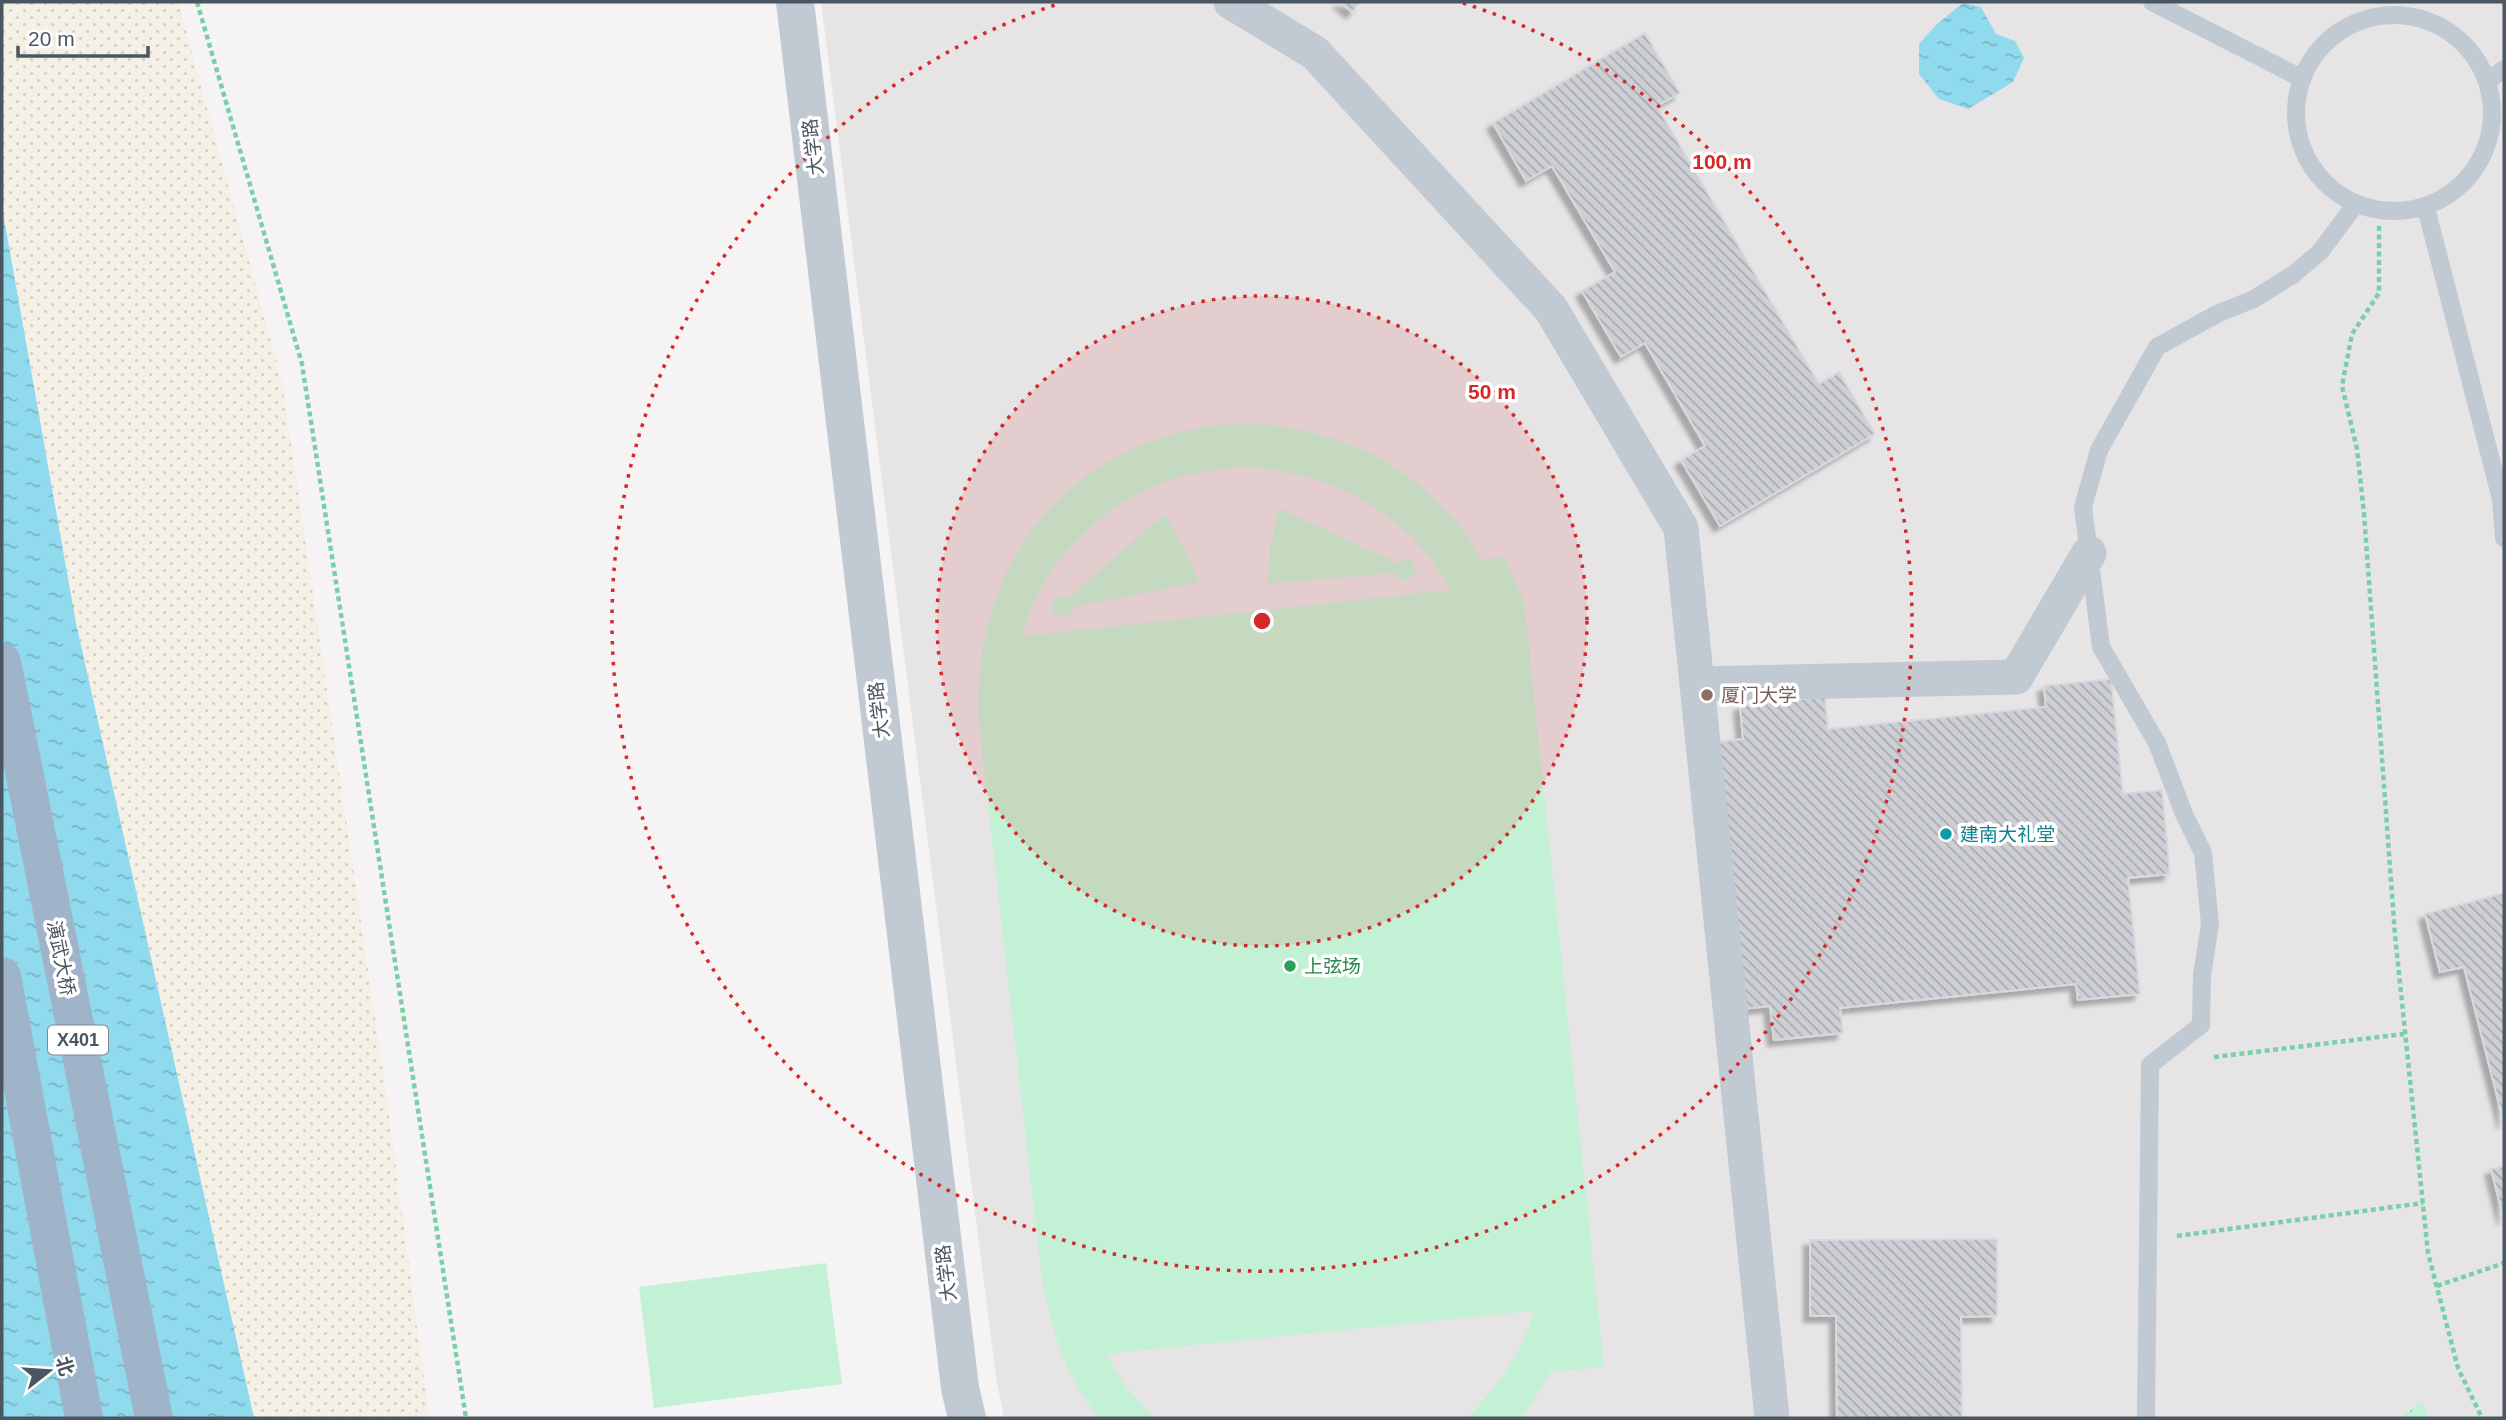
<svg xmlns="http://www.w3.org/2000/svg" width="2506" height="1420" font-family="Helvetica,'Noto Sans SC',sans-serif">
<defs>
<pattern id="sand-dots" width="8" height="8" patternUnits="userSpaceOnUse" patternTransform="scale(1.75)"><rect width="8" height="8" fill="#f5f0e5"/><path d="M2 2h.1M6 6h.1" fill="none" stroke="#d4d0c7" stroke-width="1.8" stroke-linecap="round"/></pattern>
<pattern id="park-crowns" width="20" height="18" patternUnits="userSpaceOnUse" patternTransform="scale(1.75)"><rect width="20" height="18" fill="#c3f1d5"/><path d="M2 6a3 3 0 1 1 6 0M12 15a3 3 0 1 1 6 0" fill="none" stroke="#a0c6b0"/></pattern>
<pattern id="water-ripples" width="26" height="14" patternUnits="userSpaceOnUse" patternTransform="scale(1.75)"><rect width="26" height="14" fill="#90daee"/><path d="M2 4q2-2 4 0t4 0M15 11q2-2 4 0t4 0" fill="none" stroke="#78b4c4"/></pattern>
<pattern id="building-back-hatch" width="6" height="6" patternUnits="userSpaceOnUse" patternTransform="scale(1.75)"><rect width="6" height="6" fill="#cdcfd5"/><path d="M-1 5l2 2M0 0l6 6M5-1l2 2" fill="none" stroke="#a8abb0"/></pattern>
<filter id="shadow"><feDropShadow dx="-6" dy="6" stdDeviation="2" flood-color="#0004"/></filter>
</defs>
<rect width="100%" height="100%" fill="#f5f3f3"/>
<path fill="#e6e4e5" d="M821,2h1683v1416h-1500l-8,-41z"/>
<path fill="url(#sand-dots)" d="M2,2h176l104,380 106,724 41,312h-175l-178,-795 -74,-416z"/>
<path fill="url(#park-crowns)" d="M2423,1401l5,17h-29z"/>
<g fill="#c3f1d5" fill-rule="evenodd">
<path d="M1244,423c100,4 189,48 238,138l22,-5 20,45 80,766 -53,5 -29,46h-55c30,-30 56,-66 67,-107l-428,43 20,33 29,31h-55c-34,-39 -49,-89 -58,-139l-63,-555c-9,-168 96,-292 265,-301zM1243,467c85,4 168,45 207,123l-427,46c13,-68 81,-134 146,-156 24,-7 48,-11 74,-13z"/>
<path d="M1279,508l118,55 6,-4 7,1 6,9 -2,6 -8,6 -7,-2 -5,-6 -127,11 4,-39z"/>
<path d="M1165,514l19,33 16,35 -126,25 -4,7 -6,3 -10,-3 -3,-7 4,-9 7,-2 7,1z"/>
<path d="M826,1263l16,121 -188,24 -15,-121z"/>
</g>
<g fill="url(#water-ripples)">
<path d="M1963,3l18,4 15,27 19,7 9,17 -11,24 -45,27 -29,-10 -20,-25v-30l18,-20z"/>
<path d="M2,207l74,416 178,795h-252z"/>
</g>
<g fill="url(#building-back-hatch)" stroke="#d7d9de" stroke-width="2" filter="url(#shadow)">
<path d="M1340,2h20l-8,10z"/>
<path d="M1645,33l35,60 -23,13 162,278 20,-12 36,62 -155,92 -39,-66 24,-14 -60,-103 -24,14 -39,-66 33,-19 -63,-106 -26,15 -33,-58z"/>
<path d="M2111,679l12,115 39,-4 8,84 -42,4 12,116 -62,6 -2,-16 -236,24 3,25 -69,7 -4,-34 -27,3 -27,-267 27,-3 -3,-34 85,-8 3,32 218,-22 -2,-21z"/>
<path d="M2504,893v230l-40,-156 -24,5 -15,-58z"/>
<path d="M2504,1166v53l-13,-50z"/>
<path d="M1997,1239v77l-36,1 1,101h-125l-1,-102h-26v-76z"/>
</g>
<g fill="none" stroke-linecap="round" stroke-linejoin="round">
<g stroke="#7ad0a6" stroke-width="4.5" stroke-dasharray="5 3.5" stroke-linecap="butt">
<path d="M197,2l105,362 164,1054"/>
<path d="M2379,226v67l-27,41 -10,52 15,63 7,64 31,422 33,318 30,115 24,50"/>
<path d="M2214,1057l190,-23"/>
<path d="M2177,1236l246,-33"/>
<path d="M2437,1286l67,-23"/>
</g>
<g stroke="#c1cad2" stroke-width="18">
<path d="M2152,2l149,76"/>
<circle cx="2394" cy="113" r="98"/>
<path d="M2488,81l16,-12"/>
<path d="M2426,208l75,291 3,39"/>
<path d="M2146,1418l4,-353 51,-40 1,-50 8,-51 -7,-71 -19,-39 -27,-71 -56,-96 -18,-140 16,-57 58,-103 60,-33 37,-15 40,-25 26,-22 35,-47"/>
</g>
<g stroke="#c1cad2" stroke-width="35">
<path d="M1231,2l84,51 236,256 130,219 91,890"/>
<path d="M1697,684l319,-7 73,-124"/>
</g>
<path stroke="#c1cad2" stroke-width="38" d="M795,2l165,1386 7,30"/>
<g stroke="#9fb4c9" stroke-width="38">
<path d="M2,662l152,756"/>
<path d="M2,976l82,442"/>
</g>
</g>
<circle cx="1262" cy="621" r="325" fill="#d62828" fill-opacity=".12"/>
<g fill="none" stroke="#d62828" stroke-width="3.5" stroke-dasharray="3.5 7">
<circle cx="1262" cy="621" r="325"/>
<path d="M1463 3A650 650 0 1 1 1061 3"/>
</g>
<circle fill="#8d6e63" stroke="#fff" stroke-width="2.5" cx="1707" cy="695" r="7"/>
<circle fill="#0f9aa8" stroke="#fff" stroke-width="2.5" cx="1946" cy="834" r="7"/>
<circle fill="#2e9e5b" stroke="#fff" stroke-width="2.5" cx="1290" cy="966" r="7"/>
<g text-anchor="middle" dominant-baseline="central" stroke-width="7" stroke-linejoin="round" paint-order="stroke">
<rect fill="#fff" stroke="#808990" stroke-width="2" x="48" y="1025.5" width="60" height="29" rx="5"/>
<g font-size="18" font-weight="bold" fill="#4a5661">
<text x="78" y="1040">X401</text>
</g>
<g font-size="19" fill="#4a5661" stroke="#fff">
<text transform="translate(813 147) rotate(-97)">大学路</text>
<text transform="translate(879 710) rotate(-97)">大学路</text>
<text transform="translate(61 958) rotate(79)">演武大桥</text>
<text transform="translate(946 1273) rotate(-97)">大学路</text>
</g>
<g font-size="19" fill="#785e54" stroke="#fff" text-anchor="start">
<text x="1721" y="695">厦门大学</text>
</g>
<g font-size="19" fill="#0d838f" stroke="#fff" text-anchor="start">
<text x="1960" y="834">建南大礼堂</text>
</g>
<g font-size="19" fill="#27864d" stroke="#fff" text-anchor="start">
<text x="1304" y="966">上弦场</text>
</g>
</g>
<circle cx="1262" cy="621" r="10" fill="#d62828" stroke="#fff" stroke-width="3.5"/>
<g font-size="21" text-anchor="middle" font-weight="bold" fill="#d62828" stroke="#fff" stroke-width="7" stroke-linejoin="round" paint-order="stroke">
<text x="1722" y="169">100 m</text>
<text x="1492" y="399">50 m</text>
</g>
<rect width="2506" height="1420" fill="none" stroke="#4a5661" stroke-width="7"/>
<g transform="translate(49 1371) rotate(73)" stroke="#ffffff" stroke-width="5" paint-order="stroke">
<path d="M0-5L12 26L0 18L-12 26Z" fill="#4a5661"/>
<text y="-10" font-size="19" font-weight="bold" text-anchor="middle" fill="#4a5661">北</text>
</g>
<path d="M18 46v10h130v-10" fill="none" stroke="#4a5661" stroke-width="3.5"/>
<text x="28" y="46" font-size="21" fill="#4a5661" stroke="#ffffff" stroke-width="5" paint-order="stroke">20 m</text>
</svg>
